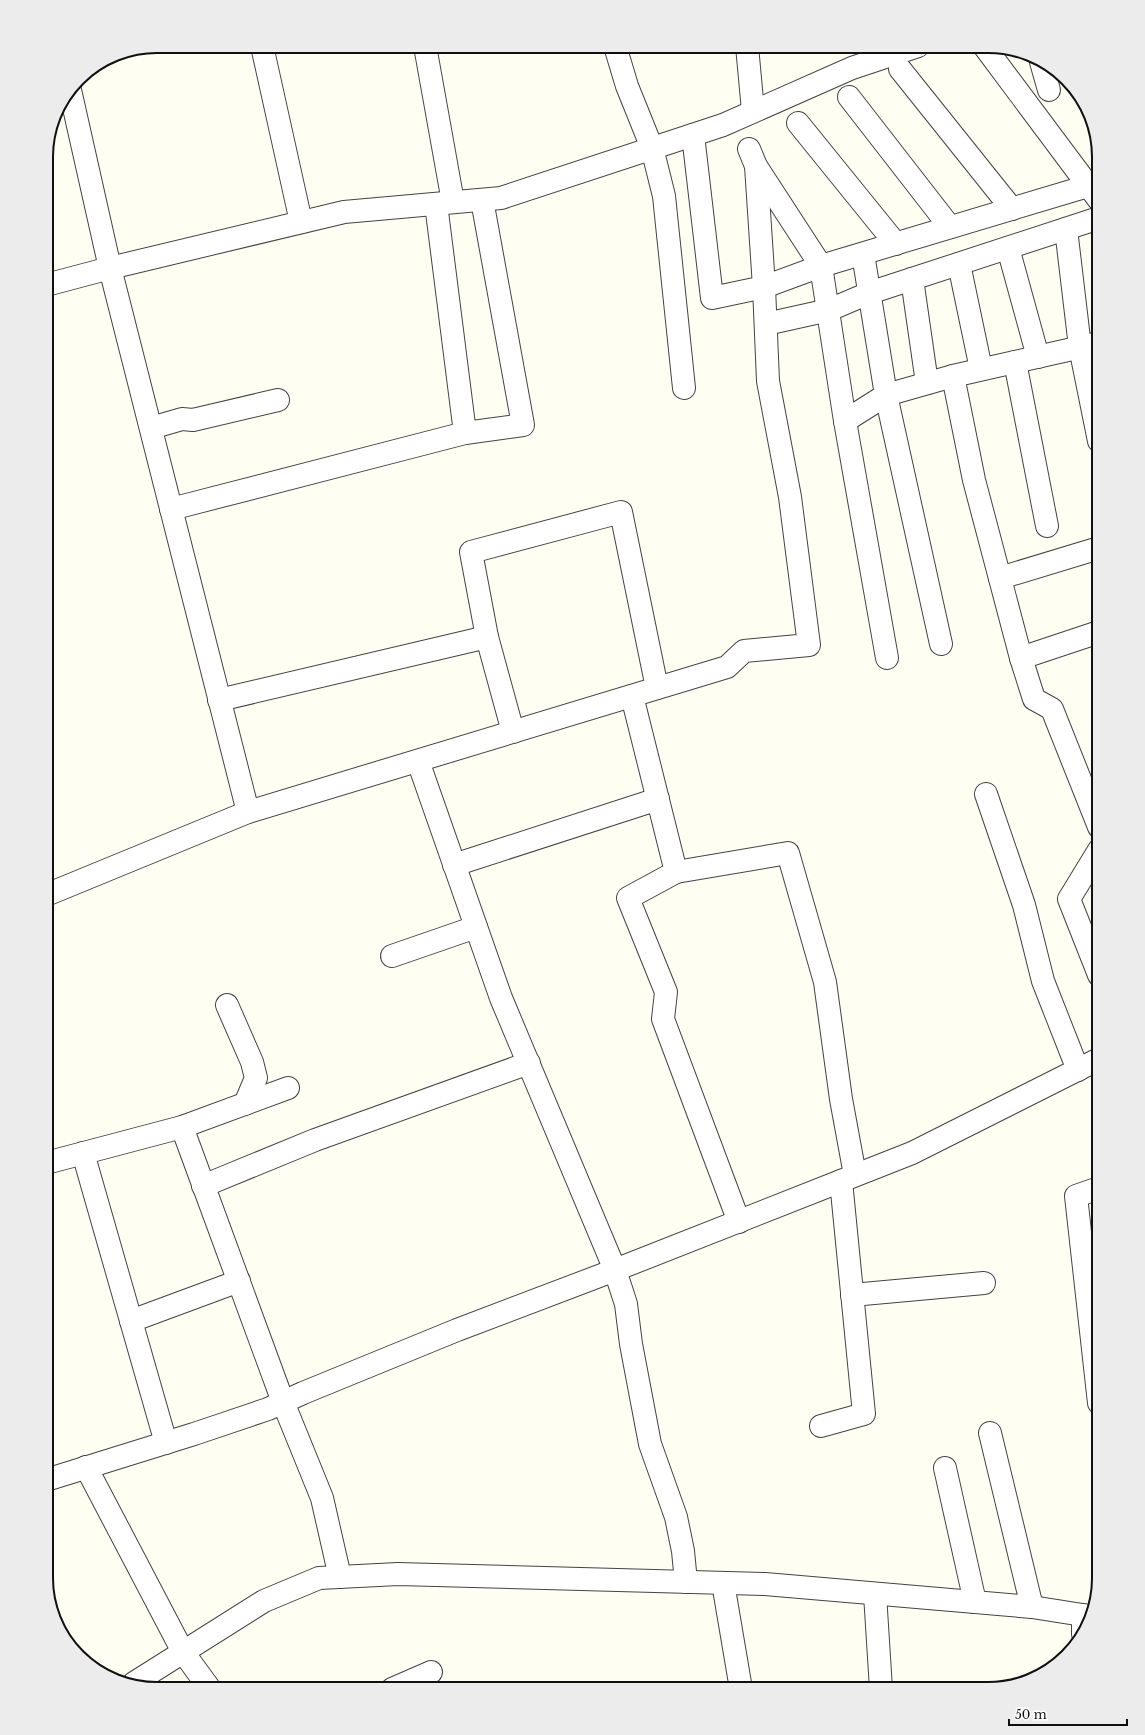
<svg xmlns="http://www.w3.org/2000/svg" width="1145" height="1735" font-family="'Libre Baskerville',serif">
<rect width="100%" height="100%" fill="#fffef2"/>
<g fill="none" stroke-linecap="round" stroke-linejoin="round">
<g stroke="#434343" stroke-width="24">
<g id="minor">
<path d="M262,46l39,176"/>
<path d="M425,46l28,156"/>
<path d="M615,46l12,40 25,62 12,48 20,192"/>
<path d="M747,46l6,65"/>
<path d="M984,46l115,154"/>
<path d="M1041,62l8,28"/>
<path d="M900,69l112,140"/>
<path d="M70,90l40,178 138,544 479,-145 17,-16 65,-6 -19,-148 -22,-116 -4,-94 -8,-121"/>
<path d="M849,97l101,130"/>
<path d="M798,123l98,121"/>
<path d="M693,135l19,163 52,-11 57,-21 267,-80"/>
<path d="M749,149l7,17 65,100 24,155 42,237"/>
<path d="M436,204l29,229 58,-8 -41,-225"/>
<path d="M1066,229l14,118 19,94"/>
<path d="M1008,248l30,109"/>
<path d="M863,254l23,141 67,-19"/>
<path d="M959,264l22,105"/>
<path d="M912,279l15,104"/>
<path d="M46,285l64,-17 234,-56 157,-14 222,-73 129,-57 66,-22"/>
<path d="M766,324l63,-14 40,-17 230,-75"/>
<path d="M1015,362l32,164"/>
<path d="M845,421l41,-26 55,249"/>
<path d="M151,428l31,-9 11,1 85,-20"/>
<path d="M171,509l294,-76"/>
<path d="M1000,578l99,-30"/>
<path d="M1099,632l-78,26 -47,-178 -21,-104 146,-33"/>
<path d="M487,637l-16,-85 150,-40 36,176"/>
<path d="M1021,658l13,41 18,10 47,118"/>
<path d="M632,696l44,176 -48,26 38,94 -3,27 76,203"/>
<path d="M219,700l268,-63 26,95"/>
<path d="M418,761l83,237 114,272 11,34 5,40 19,100 26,73 7,34 3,31"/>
<path d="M986,794l38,111 19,76 35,89"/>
<path d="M454,865l204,-66"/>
<path d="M676,872l112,-19 37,129 16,117 14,76"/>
<path d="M46,895l202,-83"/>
<path d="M392,956l84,-29"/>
<path d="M1099,975l-30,-76 30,-49"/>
<path d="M227,1005l25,57 4,16 -11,26"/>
<path d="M182,1127l101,275 39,96 18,79"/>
<path d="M83,1153l83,290"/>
<path d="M46,1163l136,-36 106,-39"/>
<path d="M203,1186l112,-46 214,-77"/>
<path d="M852,1295l132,-12"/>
<path d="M131,1321l108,-40"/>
<path d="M1099,1403l-23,-207 23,-8"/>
<path d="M821,1426l43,-12 -23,-233"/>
<path d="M990,1433l42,174"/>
<path d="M86,1467l97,185 27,37"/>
<path d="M945,1468l30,134"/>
<path d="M46,1480l148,-46 74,-25 35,-16 154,-63 158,-60 226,-89 71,-28 187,-94"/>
<path d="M723,1583l18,106"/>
<path d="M875,1594l6,95"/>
<path d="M1083,1615v19"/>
<path d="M134,1683l130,-82 55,-23 79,-4 367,10 267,23 57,9"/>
<path d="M392,1689l39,-17"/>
</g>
</g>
<use href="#minor" stroke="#fff" stroke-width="22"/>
</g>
<path d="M0 0H1145V1735H0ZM157 53H988A104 104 0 0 1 1092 157V1578A104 104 0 0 1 988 1682H157A104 104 0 0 1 53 1578V157A104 104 0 0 1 157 53Z" fill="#ececec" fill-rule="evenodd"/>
<path fill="none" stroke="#101010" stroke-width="2" d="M157 53H988A104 104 0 0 1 1092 157V1578A104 104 0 0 1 988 1682H157A104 104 0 0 1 53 1578V157A104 104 0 0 1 157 53Z"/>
<path d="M1009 1719v6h118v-6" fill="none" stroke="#101010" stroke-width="2"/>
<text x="1015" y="1719" font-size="12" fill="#101010" stroke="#ffffff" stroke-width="3" paint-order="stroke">50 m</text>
</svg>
